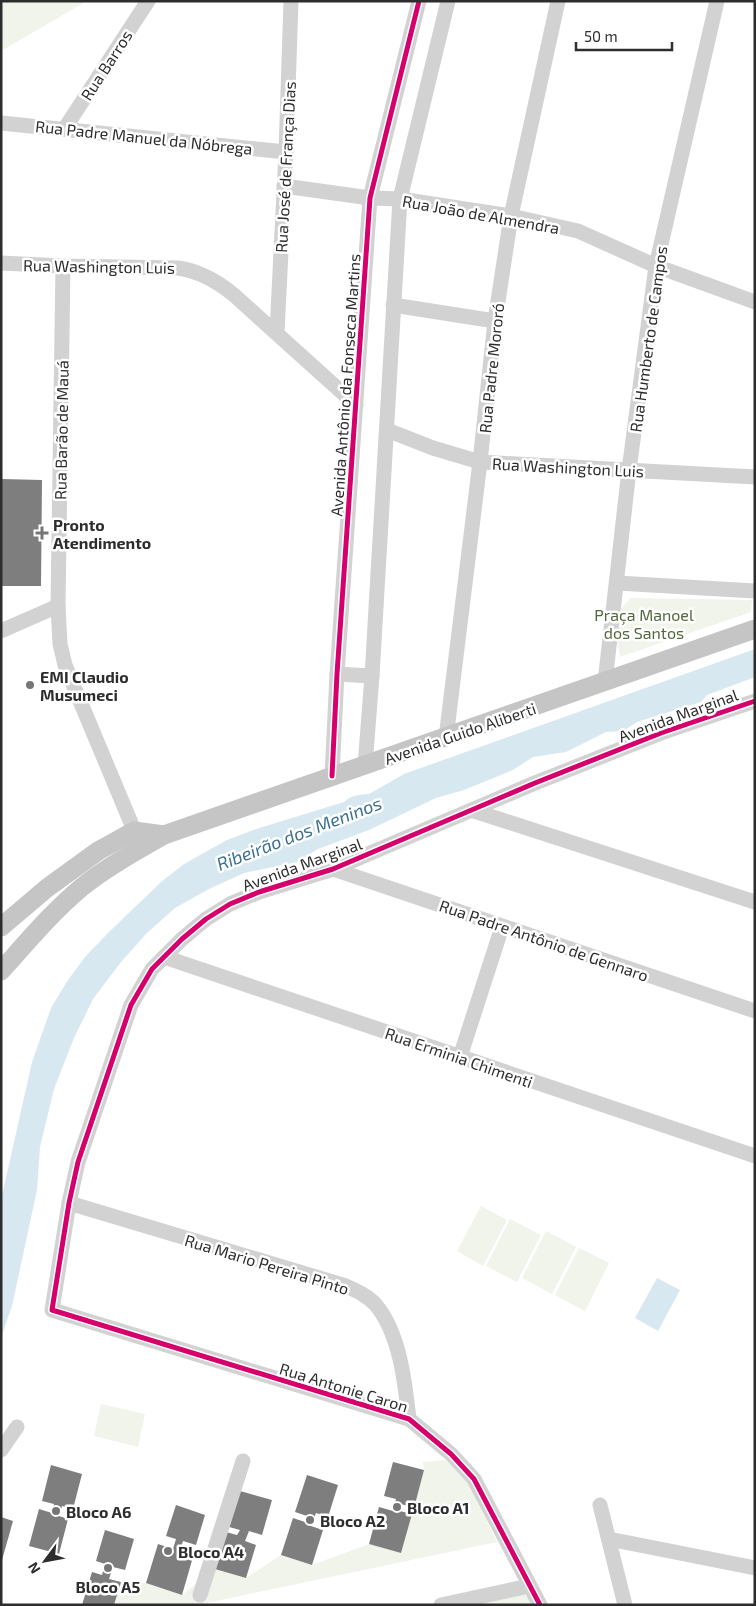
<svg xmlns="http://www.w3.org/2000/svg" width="756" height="1606" font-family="'Exo 2',sans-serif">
<rect width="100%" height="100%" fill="#fff"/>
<g fill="#f0f4eb">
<path d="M1,1h86l-86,50z"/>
<path d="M631,598l121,2 -1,12 -131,45 -4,-24 5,-24z"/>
<path d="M481,1206l26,14 -24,46 -26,-15z"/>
<path d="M510,1219l31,16 -24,47 -31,-16z"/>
<path d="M546,1231l30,16 -24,47 -30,-16z"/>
<path d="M579,1248l30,15 -24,48 -30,-16z"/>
<path d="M101,1404l44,10 -7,33 -44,-11z"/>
<path d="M446,1460l24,25 27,57 -300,63h-83l7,-23 25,1 36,12 33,-26 31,9 35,-23 31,10 57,-21 32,9 23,-83 -1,-8z"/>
<path d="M530,1590l8,15h-79z"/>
</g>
<g fill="#d7e8f1">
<path d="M755,649v28l-48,18 -6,7 -64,20 -14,9 -17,1 -40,20 -33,5 -20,13 -49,20 -28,8 -67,32 -51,19 -21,13 -53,11 -35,16 -34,19 -28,25 -26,29 -28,37 -19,39 -20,51 -14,58 -3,43 -25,116 -11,32v-138l31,-138 19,-54 17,-28 17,-23 23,-24 53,-51 23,-18 43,-24 29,-11 88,-27c6,-6 16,-8 25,-8l35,-20z"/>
<path d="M657,1278l23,12 -22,41 -23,-13z"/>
</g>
<g fill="#7e7e7e">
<path d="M1,479l41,1 -1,106h-40z"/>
<path d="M393,1462l31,8 -10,38 -13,-4 -1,7 12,3 -11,39 -32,-9 10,-37 14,4 3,-12 -12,-3z"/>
<path d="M51,1465l31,9 -9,35 -11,-3 -3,10 9,3 -9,35 -30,-8 10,-37 13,4 2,-9 -12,-3z"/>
<path d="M307,1475l31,10 -10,32 -12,-4 -5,13 12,4 -11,35 -31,-10 12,-37 12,4 2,-6 -12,-4z"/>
<path d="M240,1491l32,9 -10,35 -13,-4 -4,10 11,4 -10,33 -31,-9 11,-37 11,3 3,-5 -11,-3z"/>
<path d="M176,1505l29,10 -9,30 -13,-4 -4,12 14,4 -11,38 -36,-12 12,-39 15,5 3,-10 -10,-3z"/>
<path d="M1,1517l12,4 -11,39h-1z"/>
<path d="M105,1530l29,9 -9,31 -12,-3 -4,12 12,3 -7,23h-32l10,-33 10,3 3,-11 -9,-3z"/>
</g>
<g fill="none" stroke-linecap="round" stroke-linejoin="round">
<g stroke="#d2d2d2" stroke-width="15">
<path d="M1,123l285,29"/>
<path d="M65,128l83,-127"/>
<path d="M284,186l86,12 30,1 111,17 67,15 78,35 99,36"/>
<path d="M1,263l62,3 115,2c22,3 39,13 56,27l122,110"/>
<path d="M63,266l-5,340 2,38 5,21 74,177"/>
<path d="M393,305l102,16"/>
<path d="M277,332l9,-180 5,-151"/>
<path d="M387,430l46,18 47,14 275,15"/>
<path d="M617,583l138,8"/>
<path d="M1,631l57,-25"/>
<path d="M337,674l35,2"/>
<path d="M605,682l24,-212 27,-204 61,-265"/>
<path d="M446,738l34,-276 15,-141 16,-105 47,-215"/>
<path d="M365,766l7,-90 28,-477 48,-198"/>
<path d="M332,776l5,-102 33,-476 49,-197"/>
<path d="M471,810l284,92"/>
<path d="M333,869l422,142"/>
<path d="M164,957l591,199"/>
<path d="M460,1057l42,-130"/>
<path d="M69,1203l277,83c11,5 22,10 30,19 24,29 29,78 33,114"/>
<path d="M1,1450l16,-23"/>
<path d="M600,1505l25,100"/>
<path d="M609,1539l146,29"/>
<path d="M200,1595l43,-134"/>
<path d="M441,1605l88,-19"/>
<path d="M540,1605l-66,-126 -23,-25 -42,-35 -357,-109 17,-107 9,-41 53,-157 21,-36 30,-30 24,-20 24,-15 29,-12 74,-23 202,-86 126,-50 94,-32"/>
</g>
<g stroke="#c5c5c5" stroke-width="19">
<path d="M1,927l46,-39 51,-37 36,-20 30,4"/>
<path d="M1,971c26,-29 51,-59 81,-84 25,-20 54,-36 82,-52l591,-206"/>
</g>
<g stroke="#fff" stroke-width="8">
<g id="cycleway">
<path d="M332,776l5,-102 33,-476 49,-197"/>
<path d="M540,1605l-66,-126 -23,-25 -42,-35 -357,-109 17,-107 9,-41 53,-157 21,-36 30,-30 24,-20 24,-15 29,-12 74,-23 202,-86 126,-50 94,-32"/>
</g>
</g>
<use href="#cycleway" stroke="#d6006c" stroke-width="5"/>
</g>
<g fill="#767676" stroke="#fff" stroke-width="2">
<path d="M39.5 525.5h5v5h5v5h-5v5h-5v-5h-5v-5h5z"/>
<circle cx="30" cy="685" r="5"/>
<circle cx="397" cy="1507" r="5"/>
<circle cx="56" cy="1511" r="5"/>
<circle cx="310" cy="1520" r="5"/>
<circle cx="168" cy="1551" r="5"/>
<circle cx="108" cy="1568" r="5"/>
</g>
<g text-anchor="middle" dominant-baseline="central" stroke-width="5" stroke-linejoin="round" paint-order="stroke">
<g font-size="16" fill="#2d2d2d" stroke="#fff">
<text transform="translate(106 65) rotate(-57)">Rua Barros</text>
<text transform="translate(144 137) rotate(6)">Rua Padre Manuel da Nóbrega</text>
<text transform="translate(285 167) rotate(-87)">Rua José de França Dias</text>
<text transform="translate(481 214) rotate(10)">Rua João de Almendra</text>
<text transform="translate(99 266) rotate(1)">Rua Washington Luis</text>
<text transform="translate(648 339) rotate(-82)">Rua Humberto de Campos</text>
<text transform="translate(491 368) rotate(-84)">Rua Padre Mororó</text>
<text transform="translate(345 385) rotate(-86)">Avenida Antônio da Fonseca Martins</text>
<text transform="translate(61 430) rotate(-89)">Rua Barão de Mauá</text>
<text transform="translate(568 467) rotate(3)">Rua Washington Luis</text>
<text transform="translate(678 715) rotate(-20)">Avenida Marginal</text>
<text transform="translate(460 733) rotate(-19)">Avenida Guido Aliberti</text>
<text transform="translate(302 864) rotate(-20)">Avenida Marginal</text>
<text transform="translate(544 940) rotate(19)">Rua Padre Antônio de Gennaro</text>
<text transform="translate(459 1057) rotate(19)">Rua Erminia Chimenti</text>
<text transform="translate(267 1264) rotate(17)">Rua Mario Pereira Pinto</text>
<text transform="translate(344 1387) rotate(17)">Rua Antonie Caron</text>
</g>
<g font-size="16" font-weight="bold" fill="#2d2d2d" stroke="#fff" text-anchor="start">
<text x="53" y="524">Pronto<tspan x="53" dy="18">Atendimento</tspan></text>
<text x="40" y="676">EMI Claudio<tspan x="40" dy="18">Musumeci</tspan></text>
<text x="407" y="1507">Bloco A1</text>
<text x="66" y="1511">Bloco A6</text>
<text x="320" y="1520">Bloco A2</text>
<text x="178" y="1551">Bloco A4</text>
<text x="108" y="1586" text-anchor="middle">Bloco A5</text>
</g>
<g font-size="16" fill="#51693b" stroke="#fff">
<text x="644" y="614">Praça Manoel<tspan x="644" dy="18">dos Santos</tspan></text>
</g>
<g font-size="18" font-style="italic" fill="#3b708f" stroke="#fff">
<text transform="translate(299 833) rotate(-21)">Ribeirão dos Meninos</text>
</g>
</g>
<rect width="756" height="1606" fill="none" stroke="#2d2d2d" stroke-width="5"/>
<g transform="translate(45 1561) rotate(238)" stroke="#ffffff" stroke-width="4" paint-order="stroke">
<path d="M0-4L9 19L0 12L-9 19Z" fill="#2d2d2d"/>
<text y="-8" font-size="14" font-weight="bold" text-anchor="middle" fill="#2d2d2d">N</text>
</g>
<path d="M576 42v8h96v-8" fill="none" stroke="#2d2d2d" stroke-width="2.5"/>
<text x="584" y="42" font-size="15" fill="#2d2d2d" stroke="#ffffff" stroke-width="4" paint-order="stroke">50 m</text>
</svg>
